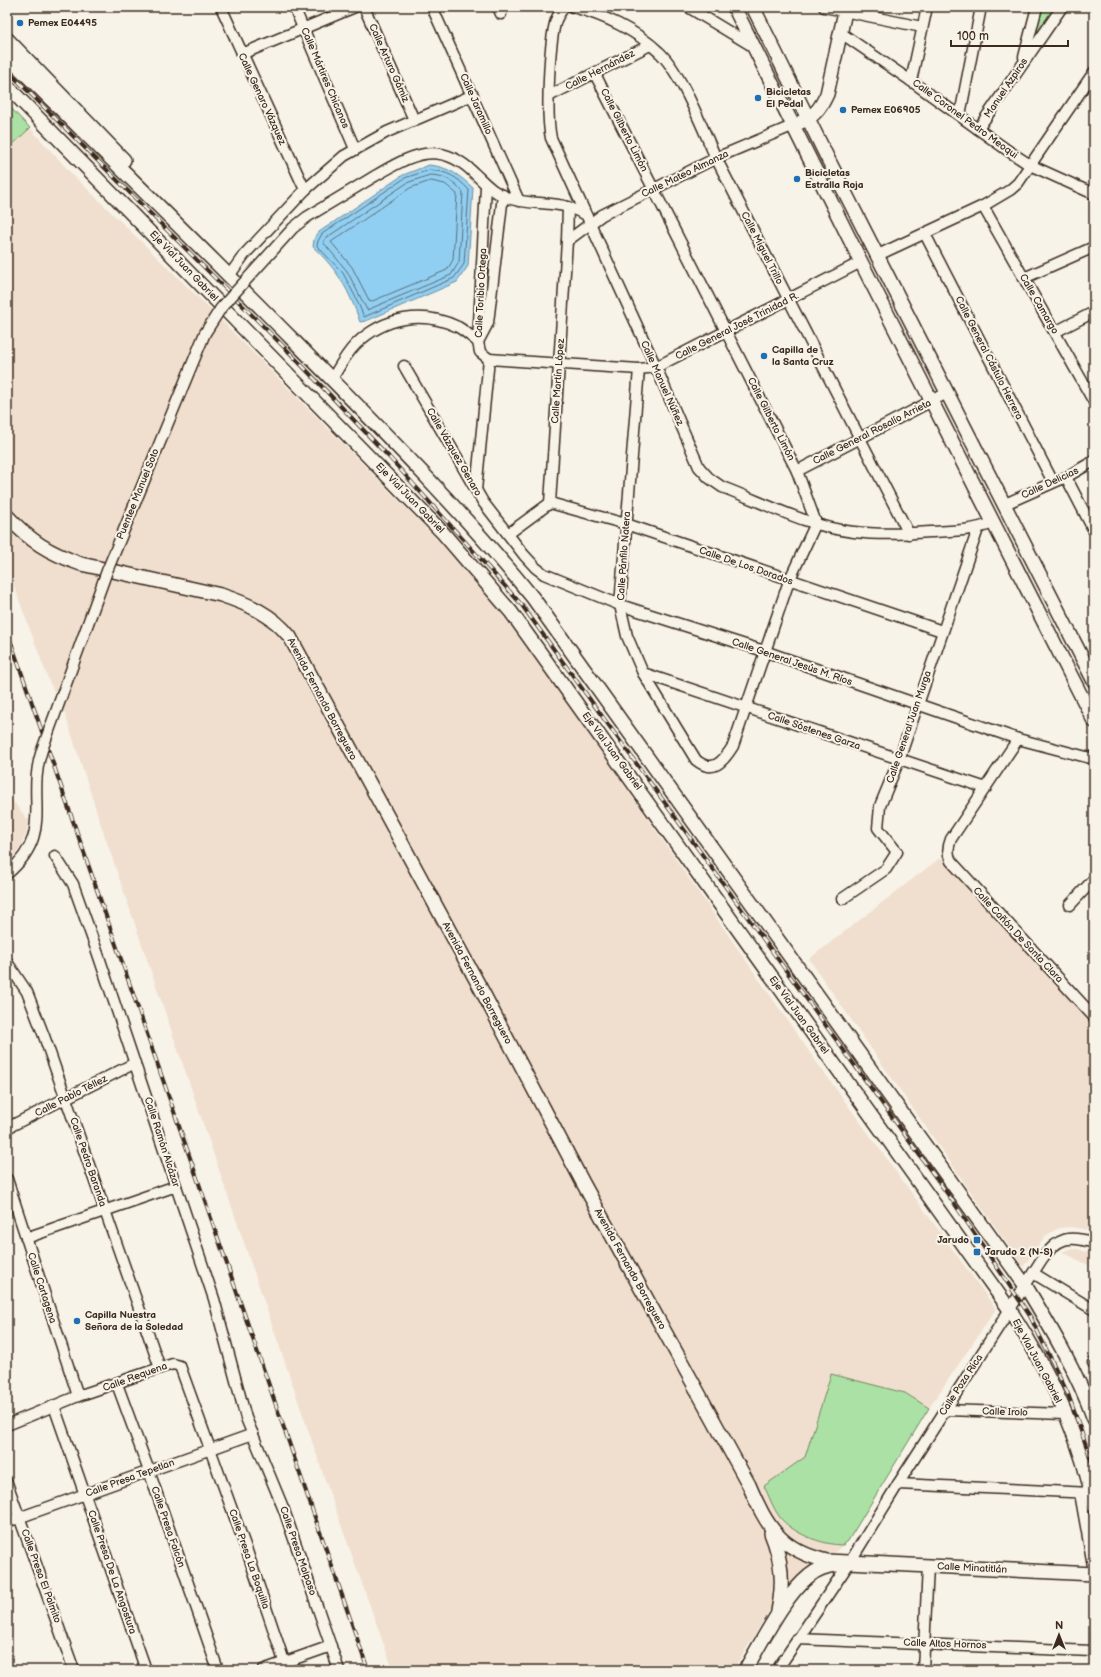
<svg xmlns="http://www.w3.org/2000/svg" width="1101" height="1677" font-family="'Balsamiq Sans',sans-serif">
<rect width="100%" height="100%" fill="#f7f3e8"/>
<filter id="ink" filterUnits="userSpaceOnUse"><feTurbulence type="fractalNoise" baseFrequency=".025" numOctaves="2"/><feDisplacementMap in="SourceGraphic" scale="8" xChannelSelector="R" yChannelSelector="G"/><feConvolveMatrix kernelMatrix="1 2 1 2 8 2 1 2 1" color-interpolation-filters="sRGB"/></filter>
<g filter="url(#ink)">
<g fill="#f0dfce">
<path d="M30,128l41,45 137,134 226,229 51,55 104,143 226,326 181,249 -67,99 -81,133 -75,64 -40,65h-340l-63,-176 -229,-669 -37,-114 -15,-30 -42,-114v-417z"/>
<path d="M7,794l22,27 -3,13 -7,16 -12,15z"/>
<path d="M940,858l154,158v215l-23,-4 -12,1 -14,8 -22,31 -214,-308z"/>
<path d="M1069,1249h8l17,5v14l-32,-16z"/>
</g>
<g fill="#abe1a4" stroke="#738661">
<path d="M1041,7h15l-21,30z"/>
<path d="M7,104l23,24 -23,22z"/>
<path d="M831,1374l74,19 24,15 -81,133 -5,4c-21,0 -52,-12 -64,-29 -6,-8 -10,-20 -15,-30l41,-29z"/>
</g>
<path fill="#91cff2" stroke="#6f8d9d" d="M429,165c20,2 30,10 44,23l-5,78 -11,16 -91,39 -6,1c-11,-32 -22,-52 -47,-75l1,-8 5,-7 84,-57z"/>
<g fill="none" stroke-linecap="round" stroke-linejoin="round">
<g stroke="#5d6c73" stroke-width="1">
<path d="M430,170c17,1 27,7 39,20l-5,74 -10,14 -90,39 -9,-21 -12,-23 -26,-27 1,-5 4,-7 83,-56z"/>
<path d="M430,175c14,0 24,6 33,17l-4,70 -8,13 -84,35 -20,-39 -24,-29 3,-4 81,-55z"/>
<path d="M431,181l14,3 12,10 -4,66 -6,10 -77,32 -18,-35 -21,-25 79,-54z"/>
</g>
<g stroke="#3b2a1e" stroke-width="13">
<g id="minor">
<path d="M221,7l84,183"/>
<path d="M294,7l61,142"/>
<path d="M364,7l50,113"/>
<path d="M432,7l87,194"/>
<path d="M498,7l3,7"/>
<path d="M564,7c-3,4 -6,8 -8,13 -7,22 -10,96 -5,118l105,229 43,100 10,11 13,9c40,15 90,41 132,45 25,3 51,2 76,0 22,-1 43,-1 63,-9"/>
<path d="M573,7c30,8 63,23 86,45 22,20 44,78 57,106l193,376"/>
<path d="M688,7l66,40"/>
<path d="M824,7l98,20"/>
<path d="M841,33l70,48 99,71 20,13 64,29"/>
<path d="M242,54l113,-47"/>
<path d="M1024,57l13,-50"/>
<path d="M595,74l202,397 19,52 -27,58 -56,165c-10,16 -20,28 -37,14l-53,-87 -16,-37 -7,-31 19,-236"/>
<path d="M911,81l16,-74"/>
<path d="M549,96l101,-51"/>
<path d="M960,115l21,-108"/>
<path d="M978,129l84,-122"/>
<path d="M375,176c36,-21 64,-37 99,-3 12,11 18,19 34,25 19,7 41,3 60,9 6,2 12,5 17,7"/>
<path d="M486,186l-8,156 2,10 9,7"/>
<path d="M983,206l111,196"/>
<path d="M925,234l128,248"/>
<path d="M567,241l35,-26 114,-57 76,-32"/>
<path d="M878,255l105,-49 27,-16 8,-7 76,-111"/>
<path d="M229,276l15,-21 61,-65 39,-34 43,-24 86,-37"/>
<path d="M1024,278l70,-31"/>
<path d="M1055,332l39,-20"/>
<path d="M479,340l9,-17 15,-128"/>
<path d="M489,359l150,10 17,-2 205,-105"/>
<path d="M404,366l79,136 41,53 12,13 8,6 76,31 144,46 254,88 76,20"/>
<path d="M332,379c7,-12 14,-25 24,-35 28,-27 67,-34 102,-17 7,4 14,10 20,15"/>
<path d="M797,471l150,-78"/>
<path d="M1066,477l28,54"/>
<path d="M476,490l13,-131"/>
<path d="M550,503l76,21 316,107"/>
<path d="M1005,504l61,-27 28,-16"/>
<path d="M508,534l42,-31 17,-262 1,-34"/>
<path d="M643,673l343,115"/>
<path d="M1018,739l-67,100c-3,8 -4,14 0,22l143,156"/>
<path d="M55,856l18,28 25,70 116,345 32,119 38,92 55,160"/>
<path d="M842,899l44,-30 11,-17 -19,-24 2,-22 19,-46 79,-231"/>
<path d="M1070,905l24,-26"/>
<path d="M7,962l20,30 17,44 116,332"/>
<path d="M7,1128l128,-65"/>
<path d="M7,1179l71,217"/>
<path d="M26,1238l150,-52"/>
<path d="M1033,1273l61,37"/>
<path d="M1093,1363h1"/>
<path d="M117,1384l32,87 69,199"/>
<path d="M54,1406l92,264"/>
<path d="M945,1410l120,4"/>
<path d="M7,1425l71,-29 82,-28 13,-4 7,2 67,185 40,119"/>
<path d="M7,1483l67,187"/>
<path d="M898,1484l193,9"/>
<path d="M1080,1493l14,78"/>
<path d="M7,1522l246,-88"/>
<path d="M797,1639l295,12"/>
<path d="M263,1670l68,-24"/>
<path d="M777,1670l73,-108 48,-78 144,-225c16,-22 27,-24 52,-16"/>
<path d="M923,1670l5,-104"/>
</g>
</g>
<g stroke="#3b2a1e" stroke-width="16">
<g id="major">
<path d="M734,7l127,255 233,459"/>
<path d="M753,7l75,152 266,522"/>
<path d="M7,39l117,121"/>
<path d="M7,56c96,95 193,190 288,286 82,83 164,165 238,256l492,687c26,43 52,87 69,134"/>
<path d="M7,86l436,447 68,79 499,698c38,59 71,127 84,196"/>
<path d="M801,122c14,-6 20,-15 26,-28l19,-87"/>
<path d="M7,516c23,25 42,37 74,48l140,31c27,9 51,19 69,42l191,352 102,194 166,302c18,42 31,65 78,76l267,13"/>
<path d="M771,1533c11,27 13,50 7,78"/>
<path d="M745,1670c17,-28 39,-74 64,-94 8,-7 17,-10 28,-11"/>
</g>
</g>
<use href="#minor" stroke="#f7f3e8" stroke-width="10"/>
<use href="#major" stroke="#f7f3e8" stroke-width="13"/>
<g stroke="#3b2a1e" stroke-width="4">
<g id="rail">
<path d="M7,70l283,283 99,104 132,147 431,596 78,116 38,78 26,74"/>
<path d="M7,631l361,1039"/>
</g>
</g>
<use href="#rail" stroke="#f7f3e8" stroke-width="2.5" stroke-dasharray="8" stroke-linecap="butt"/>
<g stroke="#3b2a1e" stroke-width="13" stroke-linecap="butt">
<path id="minor-bridge" d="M7,874c49,-42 18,-74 35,-124l65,-179 98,-238 16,-25 72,-80 14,-11 68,-41"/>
</g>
<use href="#minor-bridge" stroke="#f7f3e8" stroke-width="10"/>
</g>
</g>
<g fill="#1f6fb2" stroke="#f7f3e8" stroke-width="1.5">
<circle cx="20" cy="23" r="4"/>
<circle cx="758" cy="98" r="4"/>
<circle cx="843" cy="110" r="4"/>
<circle cx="797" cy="179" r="4"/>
<circle cx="764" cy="356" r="4"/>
<rect x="973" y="1236" width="8" height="8" rx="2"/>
<rect x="973" y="1248" width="8" height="8" rx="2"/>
<circle cx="77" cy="1321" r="4"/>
</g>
<g text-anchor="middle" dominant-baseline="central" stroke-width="4" stroke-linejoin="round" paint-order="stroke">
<g font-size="10" font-weight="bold" fill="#3b2a1e" stroke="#f7f3e8" text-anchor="start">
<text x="28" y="23">Pemex E04495</text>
<text x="766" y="92">Bicicletas<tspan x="766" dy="12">El Pedal</tspan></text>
<text x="851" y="110">Pemex E06905</text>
<text x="805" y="173">Bicicletas<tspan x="805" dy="12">Estralla Roja</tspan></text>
<text x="772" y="350">Capilla de<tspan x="772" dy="12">la Santa Cruz</tspan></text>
<text x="969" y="1240" text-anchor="end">Jarudo</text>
<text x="985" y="1252">Jarudo 2 (N-S)</text>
<text x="85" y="1315">Capilla Nuestra<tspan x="85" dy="12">Señora de la Soledad</tspan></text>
</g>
<g font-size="10" fill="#3b2a1e" stroke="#f7f3e8">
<text transform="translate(389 63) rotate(66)">Calle Arturo Gámiz</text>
<text transform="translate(600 70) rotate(-27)">Calle Hernández</text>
<text transform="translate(325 78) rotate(67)">Calle Mártires Chicanos</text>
<text transform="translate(1006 88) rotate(-56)">Manuel Azpiros</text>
<text transform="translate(262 99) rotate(65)">Calle Genaro Vázquez</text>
<text transform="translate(476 104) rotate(66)">Calle Jaramillo</text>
<text transform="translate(965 119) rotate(36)">Calle Coronel Pedro Meoqui</text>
<text transform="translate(624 130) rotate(63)">Calle Gilberto Limón</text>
<text transform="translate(685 174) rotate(-26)">Calle Mateo Almanza</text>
<text transform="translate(762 248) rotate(63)">Calle Miguel Trillo</text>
<text transform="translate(184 266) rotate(46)">Eje Vial Juan Gabriel</text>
<text transform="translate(481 293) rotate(-87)">Calle Toribio Ortega</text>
<text transform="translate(1039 304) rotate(60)">Calle Camargo</text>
<text transform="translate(737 326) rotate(-27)">Calle General José Trinidad R.</text>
<text transform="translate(989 358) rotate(63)">Calle General Cástulo Herrera</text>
<text transform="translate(558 381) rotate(-86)">Calle Martín López</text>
<text transform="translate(662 383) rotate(66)">Calle Manuel Núñez</text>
<text transform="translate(771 419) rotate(63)">Calle Gilberto Limón</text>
<text transform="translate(872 432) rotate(-27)">Calle General Rosalío Arrieta</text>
<text transform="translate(454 452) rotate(60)">Calle Vázquez Genaro</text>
<text transform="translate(1050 483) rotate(-25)">Calle Delicias</text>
<text transform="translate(138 494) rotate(-68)">Puentee Manuel Soto</text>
<text transform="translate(410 498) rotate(46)">Eje Vial Juan Gabriel</text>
<text transform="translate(624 556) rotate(-86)">Calle Pánfilo Natera</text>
<text transform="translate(746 566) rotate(19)">Calle De Los Dorados</text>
<text transform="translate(792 662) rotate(19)">Calle General Jesús M. Ríos</text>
<text transform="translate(322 699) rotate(62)">Avenida Fernando Borreguero</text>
<text transform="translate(909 727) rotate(-71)">Calle General Juan Murga</text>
<text transform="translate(814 731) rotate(19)">Calle Sóstenes Garza</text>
<text transform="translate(612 751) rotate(54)">Eje Vial Juan Gabriel</text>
<text transform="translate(1018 935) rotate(47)">Calle Cañón De Santa Clara</text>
<text transform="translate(477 983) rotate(62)">Avenida Fernando Borreguero</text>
<text transform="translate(799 1015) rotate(54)">Eje Vial Juan Gabriel</text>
<text transform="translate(71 1096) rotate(-27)">Calle Pablo Téllez</text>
<text transform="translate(162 1142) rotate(72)">Calle Ramón Alcázar</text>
<text transform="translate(88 1162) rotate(71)">Calle Pedro Baranda</text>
<text transform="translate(630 1269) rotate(61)">Avenida Fernando Borreguero</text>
<text transform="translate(42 1288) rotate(72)">Calle Cartagena</text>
<text transform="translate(1037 1361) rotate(62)">Eje Vial Juan Gabriel</text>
<text transform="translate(135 1377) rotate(-20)">Calle Requena</text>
<text transform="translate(961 1385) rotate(-57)">Calle Poza Rica</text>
<text transform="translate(1005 1412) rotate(2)">Calle Irolo</text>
<text transform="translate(130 1478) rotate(-20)">Calle Presa Tepetlan</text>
<text transform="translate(168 1527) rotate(71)">Calle Presa Falcón</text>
<text transform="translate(298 1551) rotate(71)">Calle Presa Malpaso</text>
<text transform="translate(249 1559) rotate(71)">Calle Presa La Boquilla</text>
<text transform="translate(972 1568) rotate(3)">Calle Minatitlán</text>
<text transform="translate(112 1572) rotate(71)">Calle Presa De La Angostura</text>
<text transform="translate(41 1576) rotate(70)">Calle Presa El Palmito</text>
<text transform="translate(945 1644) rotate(2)">Calle Altos Hornos</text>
</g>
</g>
<rect width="1101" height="1677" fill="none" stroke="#f7f3e8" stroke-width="24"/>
<rect x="12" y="12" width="1077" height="1653" fill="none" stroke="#3b2a1e" stroke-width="1.5" filter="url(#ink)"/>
<g transform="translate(1059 1635)" stroke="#f7f3e8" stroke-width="3" paint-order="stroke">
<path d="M0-3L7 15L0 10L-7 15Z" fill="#3b2a1e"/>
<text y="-6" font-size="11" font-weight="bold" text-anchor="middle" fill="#3b2a1e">N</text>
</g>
<path d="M951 40v6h117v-6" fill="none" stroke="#3b2a1e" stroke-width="2"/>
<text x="957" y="40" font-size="12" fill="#3b2a1e" stroke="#f7f3e8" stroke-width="3" paint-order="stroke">100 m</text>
</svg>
